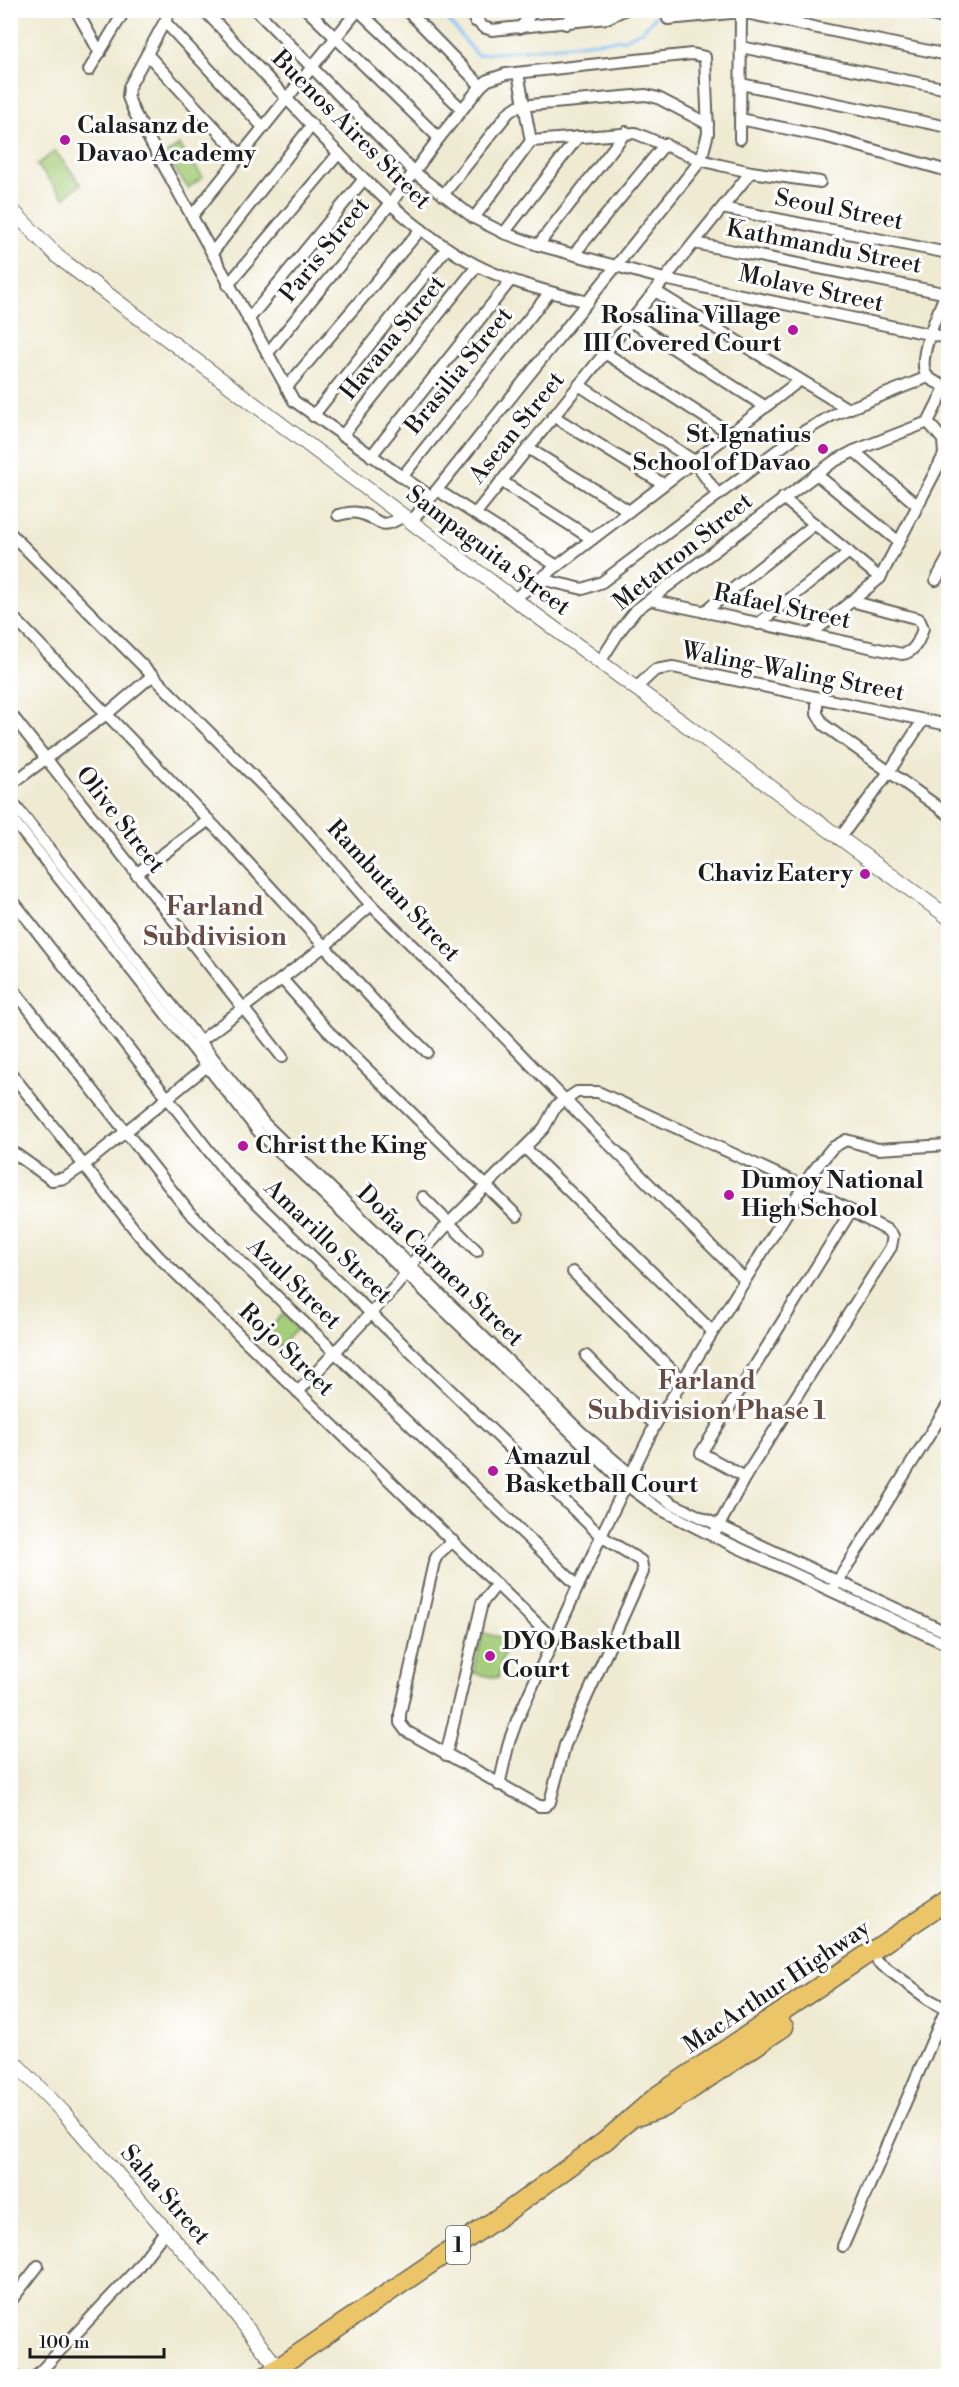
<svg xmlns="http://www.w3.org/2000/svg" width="959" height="2387" font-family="'Libre Bodoni',serif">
<rect width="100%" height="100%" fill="#fff"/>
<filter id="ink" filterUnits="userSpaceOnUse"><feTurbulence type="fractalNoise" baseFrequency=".0167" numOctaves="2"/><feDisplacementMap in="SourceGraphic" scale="12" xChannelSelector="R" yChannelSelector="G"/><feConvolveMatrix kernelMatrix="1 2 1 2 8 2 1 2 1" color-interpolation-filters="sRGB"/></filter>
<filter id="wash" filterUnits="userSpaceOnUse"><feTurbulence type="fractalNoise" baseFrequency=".008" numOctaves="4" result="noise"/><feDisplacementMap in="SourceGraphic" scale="24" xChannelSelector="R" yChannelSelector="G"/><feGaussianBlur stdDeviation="1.35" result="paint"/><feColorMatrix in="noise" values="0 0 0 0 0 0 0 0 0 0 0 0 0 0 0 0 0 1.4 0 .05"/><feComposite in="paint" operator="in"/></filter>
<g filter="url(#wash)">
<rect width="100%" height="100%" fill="#efead1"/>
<g fill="#a4ce7a" stroke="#60754b" stroke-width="1.5">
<path d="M179,145l24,32 -15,11 -23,-33z"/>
<path d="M55,151l26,33 -17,14 -27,-33z"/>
<path d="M283,1314l14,14 -19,20 -14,-14z"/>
<path d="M483,1633l24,6 -9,39 -25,-5z"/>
</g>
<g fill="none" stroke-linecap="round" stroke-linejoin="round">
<path stroke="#82bdf4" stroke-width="3" d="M440,10l37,45 148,-16 18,-9 18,-20"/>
</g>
</g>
<g filter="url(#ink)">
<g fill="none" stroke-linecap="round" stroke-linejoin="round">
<g stroke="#66645b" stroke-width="14">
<g id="minor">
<path d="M76,10l24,43"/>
<path d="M171,10l-42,77 -1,10 6,15 160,289 137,96"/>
<path d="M204,10c37,39 73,78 109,117 49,51 100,105 163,138 35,18 74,27 112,37"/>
<path d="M256,10l158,162 60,46 30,15 34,12 126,34 284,59"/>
<path d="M307,10l132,128"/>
<path d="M358,10l104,99"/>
<path d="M407,10l74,76"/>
<path d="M466,10l17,17 9,3 115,-12 17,-8"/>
<path d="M909,10l39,9"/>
<path d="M668,19l73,-7 207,43"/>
<path d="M475,21l9,-11"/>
<path d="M165,22l98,105"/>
<path d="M566,24l11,-14"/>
<path d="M520,28l14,-18"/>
<path d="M741,47l207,42"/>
<path d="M147,54l94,102"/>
<path d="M89,70l36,-60"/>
<path d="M518,73l13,68"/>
<path d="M741,84l207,43"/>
<path d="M740,119l87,18 121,34"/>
<path d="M740,139l1,-129"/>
<path d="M531,141l104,-8 66,27 19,5 31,7 69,10"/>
<path d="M443,195l66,-83 9,-6 128,-11 12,3 50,26"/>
<path d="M722,208l226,45"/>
<path d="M192,216l166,-206"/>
<path d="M474,218l57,-77"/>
<path d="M504,233l74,-96"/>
<path d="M694,243l254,51"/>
<path d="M538,245l88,-113"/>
<path d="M212,253l100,-128"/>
<path d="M574,254l91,-110"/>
<path d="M228,285l111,-132"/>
<path d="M948,287c-6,18 -35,75 -20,90 5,5 14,7 20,12"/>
<path d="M655,291l193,118"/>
<path d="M248,320l116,-141"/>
<path d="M630,321l136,86"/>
<path d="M605,353l126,81"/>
<path d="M267,354l124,-151 48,-65 42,-52 7,-6 18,-6 186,-20 13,3 3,76 -7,27 -290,362"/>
<path d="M579,385l115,76 24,34"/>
<path d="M286,388l135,-159"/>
<path d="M313,416l134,-168"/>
<path d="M553,416l110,68"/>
<path d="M342,436l135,-170"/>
<path d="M528,448l101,63"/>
<path d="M854,451l63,54"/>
<path d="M371,456l140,-176"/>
<path d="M816,474l83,68"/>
<path d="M402,477l148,-185"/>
<path d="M501,481l91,58"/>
<path d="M437,490l120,76"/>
<path d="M783,498l97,80"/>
<path d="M475,514l276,-342"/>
<path d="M338,515c6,-1 13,-4 20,-2 22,4 20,20 45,3"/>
<path d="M10,533l284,284 77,88 114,112 80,83 179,179"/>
<path d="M540,579l43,10 19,-7 197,-148 34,-19 95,-38"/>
<path d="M936,580l12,-22"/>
<path d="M514,599l285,-218"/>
<path d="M650,600l252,54c12,-1 18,-15 21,-26l-4,-9 -68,-18"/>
<path d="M704,612l111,-88"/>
<path d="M17,621l202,210 157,172 51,49"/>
<path d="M758,624l91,-72"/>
<path d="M811,634l69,-56 64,-123 -1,-15 -15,-18"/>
<path d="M600,662l19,-30 17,-22 197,-148 21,-11 74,-29 18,-36"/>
<path d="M636,688l19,-18 18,-3 275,58"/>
<path d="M817,698v16l7,11 124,89"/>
<path d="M10,713l272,344"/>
<path d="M10,785l98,-72 45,-38"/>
<path d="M10,799l254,324 317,309 61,52 31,20 275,129"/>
<path d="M10,816l248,315 367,353 33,24 55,28 235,109"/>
<path d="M839,839l50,-67 34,-52"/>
<path d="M136,874l73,-54"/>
<path d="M10,897l217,277 374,362 40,25 2,11 -78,173 -15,57 -5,4h-6l-133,-75 -6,-8v-9l34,-152 4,-8 15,-13"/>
<path d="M282,979l45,51 190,186"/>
<path d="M10,985l179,227 389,374"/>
<path d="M200,1041l126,-96 45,-40"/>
<path d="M10,1072l129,163 19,21 396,384"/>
<path d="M525,1148l187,183"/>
<path d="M10,1150l42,30 13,-2 18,-12 129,-104"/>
<path d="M423,1197l54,54"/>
<path d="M573,1272l109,108"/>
<path d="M586,1356l69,69"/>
<path d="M298,1392l99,-107 18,-25 33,-36 96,-96 12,-22 21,-14h21l205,94 84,44 6,6 -2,11 -146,230 -29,54"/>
<path d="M745,1477l-44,-24 150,-242"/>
<path d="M834,1587l114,-182"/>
<path d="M446,1755l36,-152 15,-19"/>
<path d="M499,1785l10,-43 8,-22 84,-184 54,-111 156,-251 21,-26 14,-8 32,9 70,-4"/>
<path d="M878,1962l50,37 20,11"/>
<path d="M843,2246l103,-237"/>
<path d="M10,2302l28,-36"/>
<path d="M10,2373l5,3"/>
<path d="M36,2376l98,-104 32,-42"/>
</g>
</g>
<g stroke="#66645b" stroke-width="16">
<g id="tertiary">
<path d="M10,208l48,49 456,342 434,318"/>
<path d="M10,2058l53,54 148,170 73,94"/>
</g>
</g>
<g stroke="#66645b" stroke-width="21">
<g id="trunk">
<path d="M639,2116l26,-9 119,-80"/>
<path d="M266,2376l245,-167 94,-68 53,-46 290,-195"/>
</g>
</g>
<use href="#minor" stroke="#fff" stroke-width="10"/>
<use href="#tertiary" stroke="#fff" stroke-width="14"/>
<use href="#trunk" stroke="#ecc569" stroke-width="18"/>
</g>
</g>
<g fill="#b5179e" stroke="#fff" stroke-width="2">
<circle cx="65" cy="140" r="6"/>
<circle cx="793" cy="330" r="6"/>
<circle cx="823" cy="449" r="6"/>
<circle cx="865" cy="874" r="6"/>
<circle cx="243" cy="1146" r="6"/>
<circle cx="729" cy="1195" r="6"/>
<circle cx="493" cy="1471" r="6"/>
<circle cx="490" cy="1656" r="6"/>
</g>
<g text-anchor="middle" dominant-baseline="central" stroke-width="6" stroke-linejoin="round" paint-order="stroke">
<rect fill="#fff" stroke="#606060" stroke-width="1.5" x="446" y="2226" width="24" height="38" rx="4.5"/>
<g font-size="22" font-weight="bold" fill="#1c1c1c">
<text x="458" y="2245">1</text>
</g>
<g font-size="24" font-weight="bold" fill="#1c1c1c" stroke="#fff" text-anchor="start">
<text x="77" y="126">Calasanz de<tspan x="77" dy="28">Davao Academy</tspan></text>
<text x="781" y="316" text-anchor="end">Rosalina Village<tspan x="781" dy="28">III Covered Court</tspan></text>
<text x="811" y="435" text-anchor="end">St. Ignatius<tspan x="811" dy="28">School of Davao</tspan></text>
<text x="853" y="874" text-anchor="end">Chaviz Eatery</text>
<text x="255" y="1146">Christ the King</text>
<text x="741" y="1181">Dumoy National<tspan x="741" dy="28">High School</tspan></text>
<text x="505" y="1457">Amazul<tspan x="505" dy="28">Basketball Court</tspan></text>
<text x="502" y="1642">DYO Basketball<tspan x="502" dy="28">Court</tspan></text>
</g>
<g font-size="24" fill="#1c1c1c" stroke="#fff">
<text transform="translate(351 130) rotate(45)">Buenos Aires Street</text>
<text transform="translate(839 210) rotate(11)">Seoul Street</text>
<text transform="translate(824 247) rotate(11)">Kathmandu Street</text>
<text transform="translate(325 250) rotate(-51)">Paris Street</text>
<text transform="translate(811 289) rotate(12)">Molave Street</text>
<text transform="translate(393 338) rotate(-51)">Havana Street</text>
<text transform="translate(459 371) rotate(-51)">Brasilia Street</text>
<text transform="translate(517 428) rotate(-51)">Asean Street</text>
<text transform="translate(488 551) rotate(37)">Sampaguita Street</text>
<text transform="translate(683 552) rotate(-39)">Metatron Street</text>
<text transform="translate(782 607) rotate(12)">Rafael Street</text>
<text transform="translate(793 672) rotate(11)">Waling-Waling Street</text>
<text transform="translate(120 820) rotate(52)">Olive Street</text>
<text transform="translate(393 891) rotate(47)">Rambutan Street</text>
<text transform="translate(328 1242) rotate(44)">Amarillo Street</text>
<text transform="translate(440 1266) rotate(44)">Doña Carmen Street</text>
<text transform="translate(294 1284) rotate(44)">Azul Street</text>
<text transform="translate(286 1350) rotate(44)">Rojo Street</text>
<text transform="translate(777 1987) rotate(-34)">MacArthur Highway</text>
<text transform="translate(165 2195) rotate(49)">Saha Street</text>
</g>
<g font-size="26" font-weight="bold" fill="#684c44" stroke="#fff">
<text x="215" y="907">Farland<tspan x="215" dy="30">Subdivision</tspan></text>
<text x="707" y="1381">Farland<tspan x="707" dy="30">Subdivision Phase 1</tspan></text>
</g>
</g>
<rect width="959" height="2387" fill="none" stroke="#fff" stroke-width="36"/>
<path d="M30 2348v9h134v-9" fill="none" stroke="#1c1c1c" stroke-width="3"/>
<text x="39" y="2348" font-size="18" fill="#1c1c1c" stroke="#ffffff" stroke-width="4.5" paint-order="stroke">100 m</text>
</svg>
